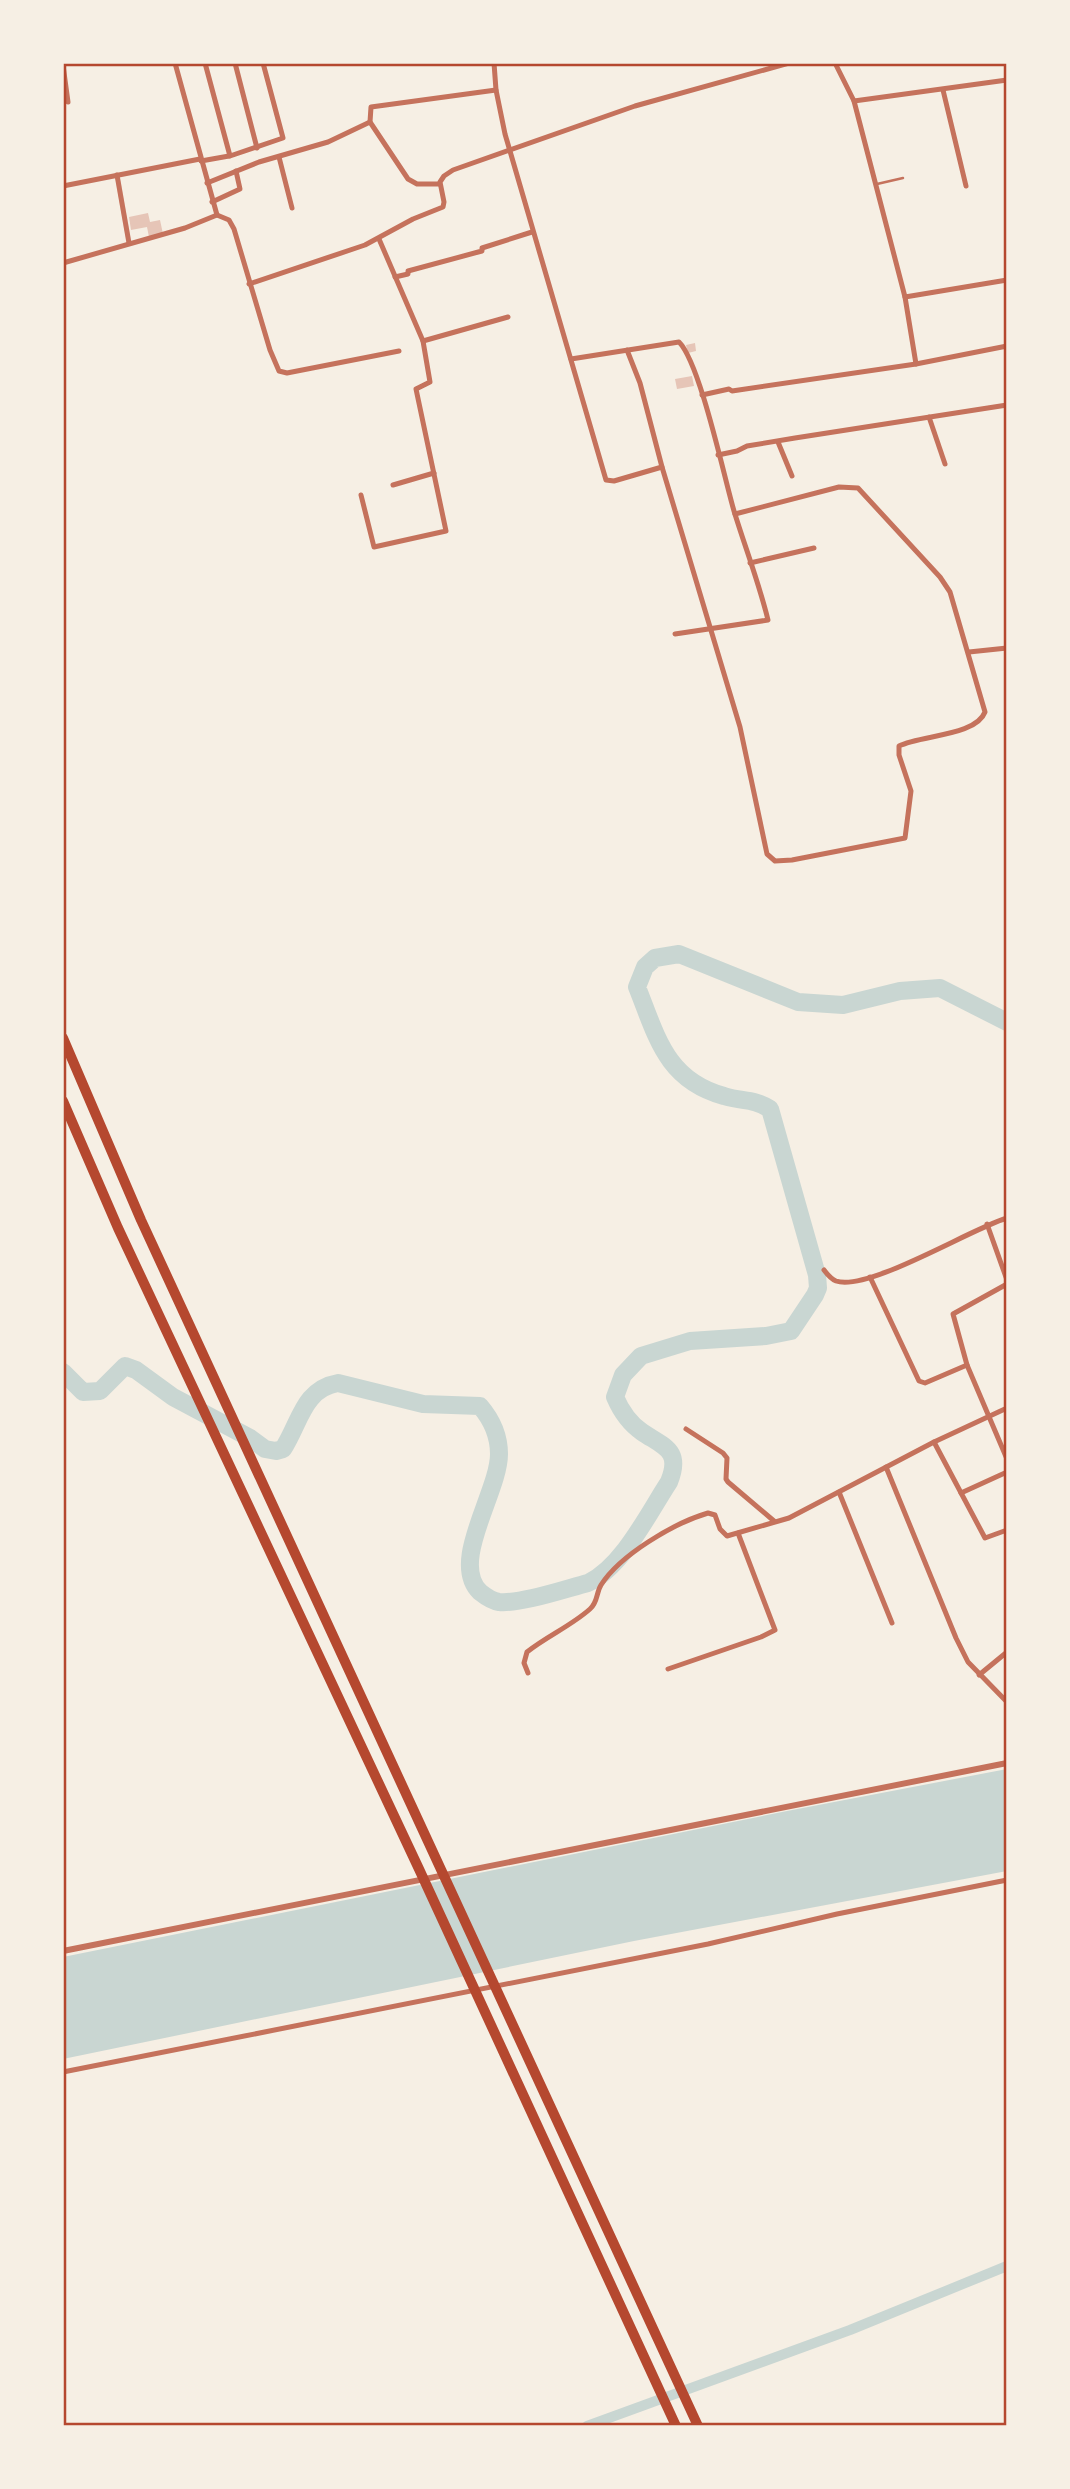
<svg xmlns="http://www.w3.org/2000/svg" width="1070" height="2489" font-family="'IBM Plex Sans',sans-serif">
<rect width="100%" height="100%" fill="#f6efe4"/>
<path fill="#c9d6d2" d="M1007,1769v102l-373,70 -571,118v-102l724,-146z"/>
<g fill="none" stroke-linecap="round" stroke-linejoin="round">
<path stroke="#c9d6d2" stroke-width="10" d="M587,2426l263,-96 157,-64"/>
<path stroke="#c9d6d2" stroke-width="18" d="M63,1372l20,20 17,-1 25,-25 11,4 37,27 77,41 15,11 11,2 7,-2c17,-26 20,-60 55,-66l85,21 57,2c12,14 19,29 19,48 0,38 -50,108 -19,138 5,4 12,9 19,10 22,2 66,-13 89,-19 35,-17 60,-69 81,-101 13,-32 -5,-35 -27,-50 -13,-9 -21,-21 -27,-35l8,-22 18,-19 49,-15 76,-5 25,-5 24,-36 3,-7 -1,-13 -47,-166c-18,-11 -27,-7 -46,-13 -58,-16 -67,-59 -87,-109l8,-20 10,-9 24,-4 119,48 45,3 57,-14 40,-3 67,34"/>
</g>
<g fill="#e6c5b7">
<path d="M148,213l2,9 10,-2 3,14 -14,3 -2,-10 -16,3 -2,-13z"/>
<path d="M695,343l1,8 -8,2 -2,-8z"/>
<path d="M692,376l2,10 -17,3 -2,-10z"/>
</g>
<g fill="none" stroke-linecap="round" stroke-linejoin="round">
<path stroke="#c5725c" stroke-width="2.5" d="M877,184l26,-6"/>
<g stroke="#c5725c" stroke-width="5">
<path d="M175,63l42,152"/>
<path d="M205,63l25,93 53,-18 -20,-75"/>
<path d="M235,63l22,85"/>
<path d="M494,63l2,27 9,44 101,346 8,1 48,-14"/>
<path d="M835,63l19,38 51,196 102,-17"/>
<path d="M63,65l5,37"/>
<path d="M943,90l23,96"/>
<path d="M854,101l153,-21"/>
<path d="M279,157l13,51"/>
<path d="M201,161l28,-5"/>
<path d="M117,175l12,68"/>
<path d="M207,183l52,-21 69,-20 42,-20"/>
<path d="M439,184h-22l-9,-5 -38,-57 1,-15 125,-17"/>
<path d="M63,186l137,-27"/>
<path d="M212,202l28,-13 -4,-18"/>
<path d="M379,239l44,102 85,-24"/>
<path d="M63,263l122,-35 32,-13 12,5 5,9 36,121 9,21 8,2 112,-22"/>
<path d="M395,277l13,-3v-3l74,-20v-3l50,-16"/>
<path d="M249,284l116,-39 48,-26 30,-12 1,-5 -4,-20 4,-6 9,-6 182,-64 154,-43"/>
<path d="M905,297l11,67"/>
<path d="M627,350l13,33 22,84 78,260 27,127 8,7 17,-1 113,-22 6,-47 -12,-36v-9c22,-11 77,-10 86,-34l-35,-120 -10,-15 -82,-89 -19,-1 -104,27"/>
<path d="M571,359l108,-17c21,21 45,135 55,169 11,36 25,72 34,109l-93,14"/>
<path d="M702,395l27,-6 3,2 184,-27 91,-18"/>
<path d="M929,417l16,47"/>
<path d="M778,442l14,34"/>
<path d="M718,455l19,-4 10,-5 48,-8 212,-33"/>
<path d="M393,485l41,-12"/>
<path d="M361,495l13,52 72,-16 -30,-142 14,-7 -7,-41"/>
<path d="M750,563l64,-15"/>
<path d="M969,652l38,-4"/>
<path d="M987,1224l20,56"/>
<path d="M824,1270c3,4 7,9 12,11 32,11 134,-52 171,-63"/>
<path d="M870,1277l49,104 6,2 42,-18 40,94"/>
<path d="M967,1365l-14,-51 54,-30"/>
<path d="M686,1429l37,24 4,5 -1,21 2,3 46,39"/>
<path d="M934,1442l51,96 22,-8"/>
<path d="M886,1467l70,171 12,24 39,40"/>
<path d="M839,1492l53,131"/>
<path d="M961,1493l46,-21"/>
<path d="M668,1669l93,-32 14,-7 -37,-97"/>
<path d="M528,1673l-4,-10 3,-11c20,-16 44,-26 63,-43 8,-7 6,-16 11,-24 19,-30 73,-62 107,-72l7,2 5,14 7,7 62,-18 145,-76 73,-34"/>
<path d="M979,1675l28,-23"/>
<path d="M63,2072l645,-128 129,-30 170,-34"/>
</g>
<path stroke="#c5725c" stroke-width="6" d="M63,1951l944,-188"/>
<g stroke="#b5482f" stroke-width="10">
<path d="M63,1038l78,182 557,1206"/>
<path d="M63,1101l55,127 301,641 257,557"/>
</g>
</g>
<rect width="1070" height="2489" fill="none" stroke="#f6efe4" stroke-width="130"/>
<rect x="65" y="65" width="940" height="2359" fill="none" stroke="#b5482f" stroke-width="2.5"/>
</svg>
